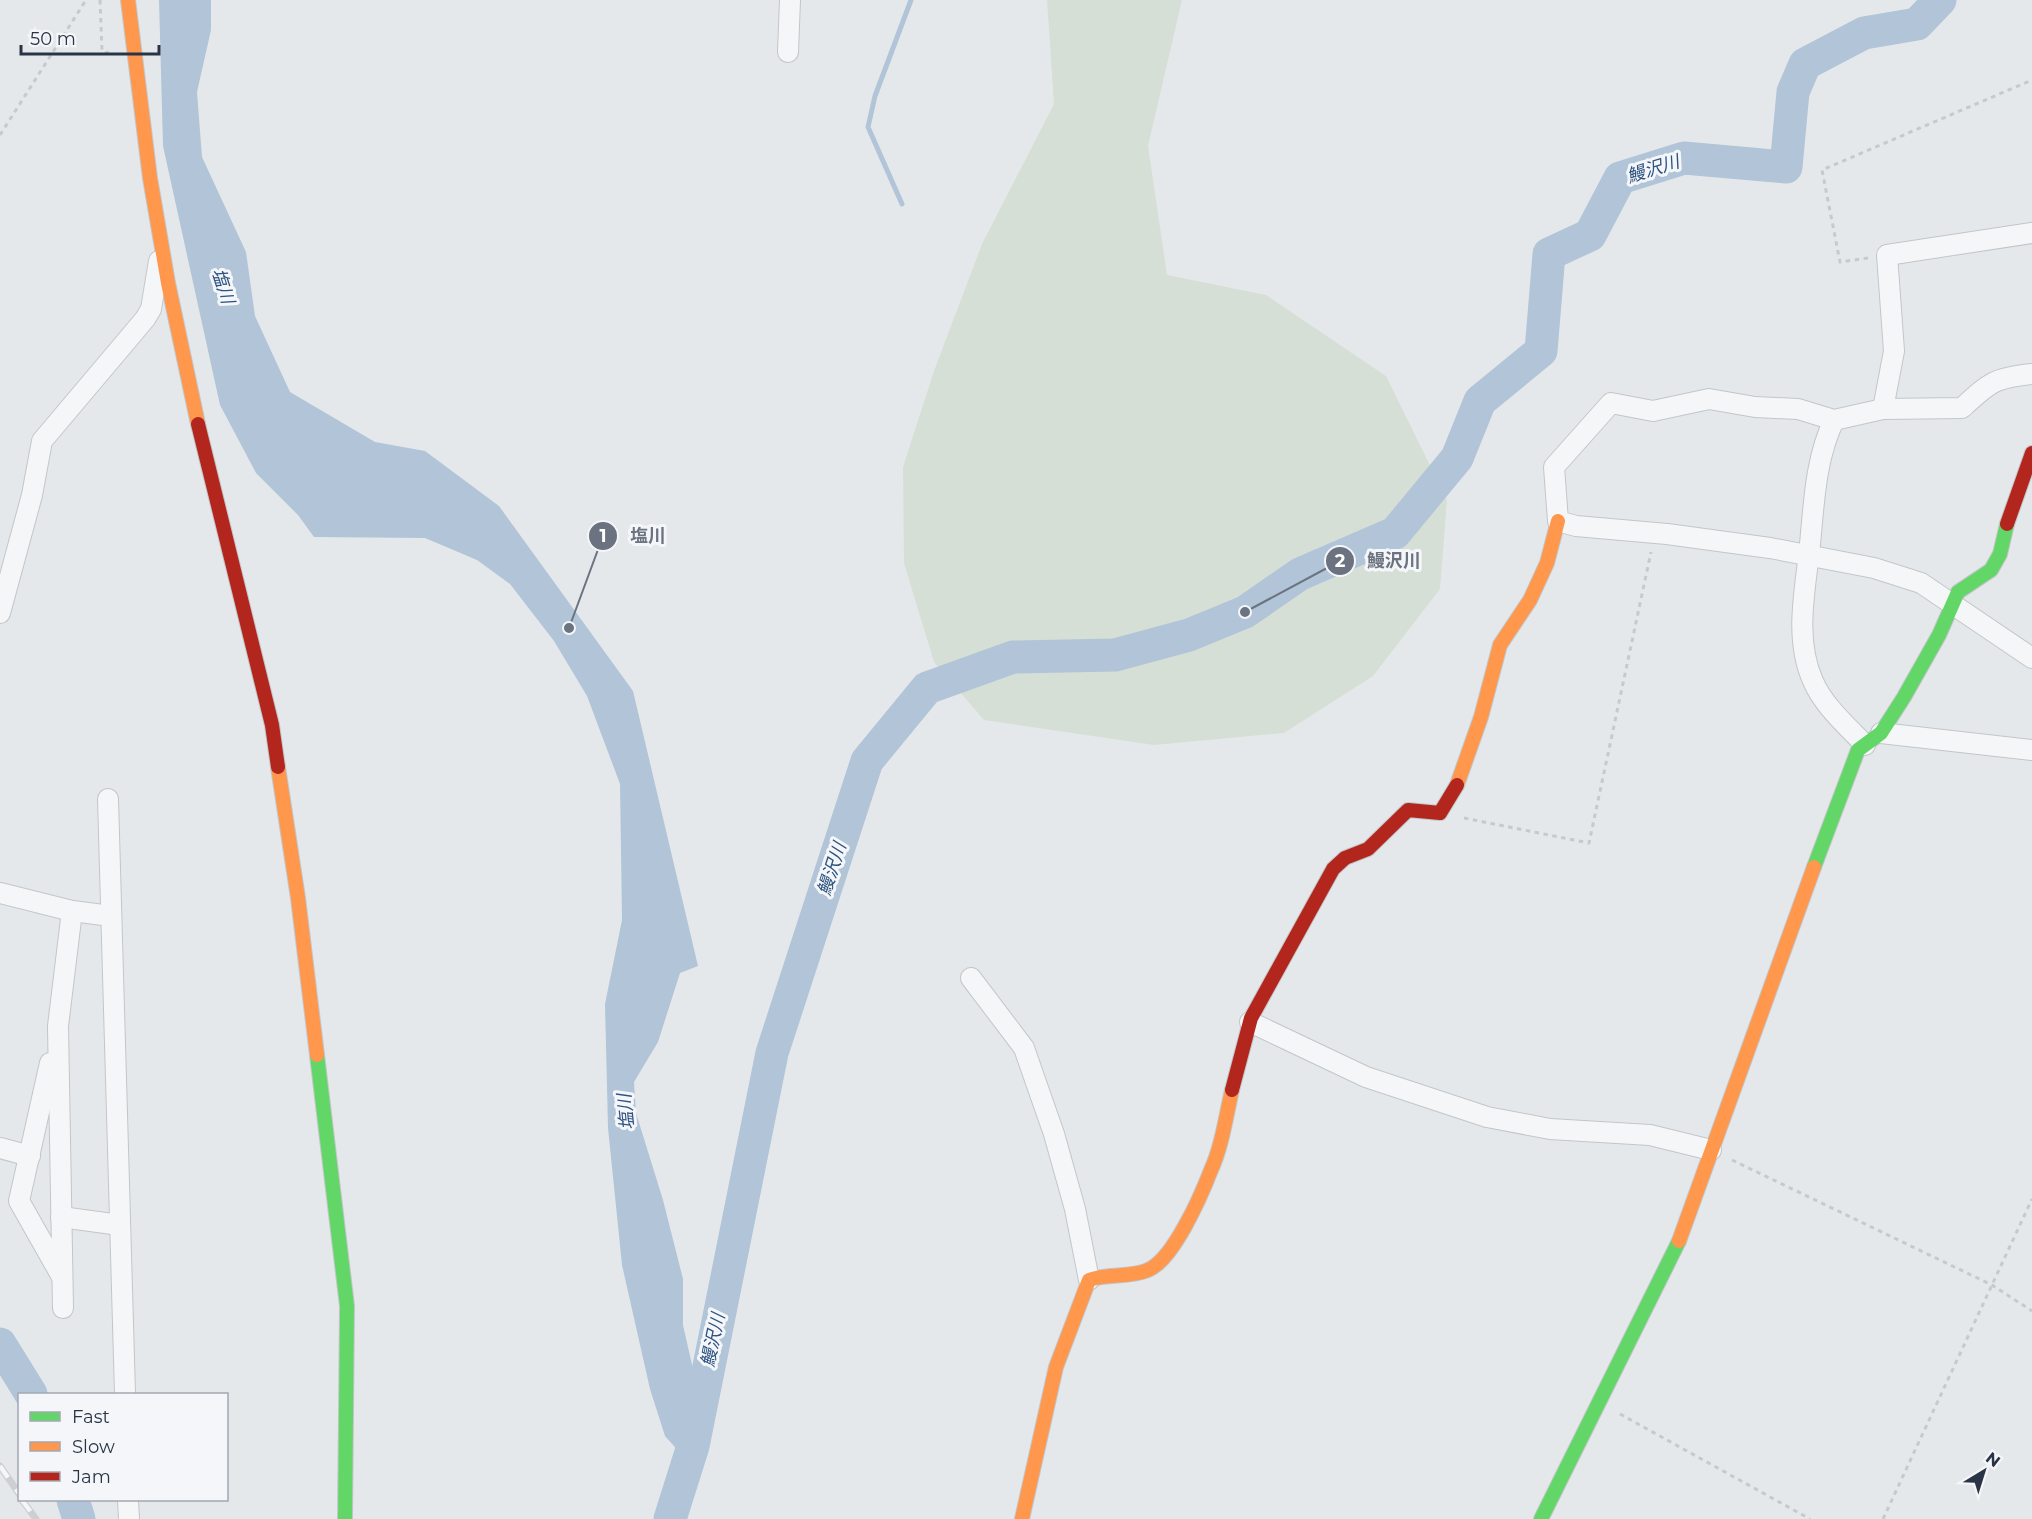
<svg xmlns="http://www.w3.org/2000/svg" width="2032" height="1519" font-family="Montserrat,'Noto Sans JP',sans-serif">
<rect width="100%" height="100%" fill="#e5e8eb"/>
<path fill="#d6dfd6" d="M1047,0h135l-34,146 19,129 99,20 120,81 61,124 -7,89 -67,87 -89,57 -130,12 -170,-25 -50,-58 -30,-99 -1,-96 31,-96 48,-127 72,-140z"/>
<path fill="#b1c4d8" d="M159,0h52v30l-14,62 5,65 44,95 9,64 35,76 85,50 50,9 74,55 134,185 65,275 -18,7 -22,69 -24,40 2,31 27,87 20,79v46l12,53 17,25 -26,116h-27l23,-64 -17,-19 -15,-47 -28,-124 -14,-137 -3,-124 17,-84 -2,-136 -33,-88 -33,-55 -44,-57 -33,-24 -52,-22 -111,-1 -16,-22 -42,-42 -36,-68 -57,-259z"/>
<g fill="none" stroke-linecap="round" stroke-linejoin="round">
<path stroke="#b1c4d8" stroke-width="5" d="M902,204l-34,-77 7,-31 36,-96"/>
<g stroke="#b1c4d8" stroke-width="33">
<path d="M0,1344l31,50"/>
<path d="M73,1500l6,19"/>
<path d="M670,1519l23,-73 79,-393 95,-292 60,-73 86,-31 102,-2 74,-20 56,-23 55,-38 95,-41 62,-75 23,-57 61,-50 8,-97 41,-19 30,-57 64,-20 102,9 7,-75 12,-28 59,-31 53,-9 23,-24"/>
</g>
<g stroke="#c3c6c9" stroke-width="22">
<g id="street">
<path d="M788,52l2,-52"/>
<path d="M2032,374c-38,4 -42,8 -70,34l-79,1 -49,11 -36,-11 -43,-2 -46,-8 -56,12 -42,-8 -57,64 4,54 18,5 91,8 103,14 104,20 47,15 111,75"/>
<path d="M1883,409l11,-58 -7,-96 145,-22"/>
<path d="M1834,420c-20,42 -20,88 -25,134 -5,41 -14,87 4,127 10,24 34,45 52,64"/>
<path d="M0,613l32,-118 10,-54 103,-122 6,-10 8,-48"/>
<path d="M1881,733l151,17"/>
<path d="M108,799l17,595"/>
<path d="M0,893l72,18 39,5"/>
<path d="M971,978l53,70 30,86 21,75 14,71"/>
<path d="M1250,1022l116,55 121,40 63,12 100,6 61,15"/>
<path d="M50,1063l-31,138 43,76"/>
<path d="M0,1148l30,8"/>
<path d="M61,1217l59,8"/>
<path d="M63,1308l-5,-282 14,-115"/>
<path d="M128,1500l1,19"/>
</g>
</g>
<g stroke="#c3c6c9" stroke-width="16">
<g id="fast">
<path d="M1814,867l44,-117 23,-17 23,-36 35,-62 19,-43 33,-22 9,-16 7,-30"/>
<path d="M317,1055l30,251 -2,213"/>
<path d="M1541,1519l138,-278"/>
</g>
</g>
<g stroke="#c3c6c9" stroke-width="16">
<g id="slow">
<path d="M128,0l22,178 18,105 30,141"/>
<path d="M278,767l20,131 19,157"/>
<path d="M1457,785l24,-68 19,-72 30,-45 17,-37 11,-42"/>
<path d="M1679,1241l135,-374"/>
<path d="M1022,1519l34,-152 33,-87c19,-7 41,-2 59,-10 25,-10 53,-74 63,-100 11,-24 15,-54 21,-80"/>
</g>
</g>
<g stroke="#c3c6c9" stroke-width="16">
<g id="jam">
<path d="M198,424l74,301 6,42"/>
<path d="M2007,524l25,-71"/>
<path d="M1232,1090l19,-72 82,-149 12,-11 23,-9 40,-39 32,3 17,-28"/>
</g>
</g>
<g stroke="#c6c9cd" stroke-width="3" stroke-dasharray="4.5 4.5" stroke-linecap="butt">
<path d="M100,0l2,51 4,2 5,-2"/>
<path d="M0,135l86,-135"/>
<path d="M1868,258l-28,4 -18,-92 210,-90"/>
<path d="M1464,818l125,25 62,-291"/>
<path d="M1732,1160l260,125 40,26"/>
<path d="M1620,1414l190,105"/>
<path d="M1883,1519l149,-320"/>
</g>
<use href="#street" stroke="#f5f6f7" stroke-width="20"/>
<use href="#fast" stroke="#63d668" stroke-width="14"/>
<use href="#slow" stroke="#ff974d" stroke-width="14"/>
<use href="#jam" stroke="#b3261e" stroke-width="14"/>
<g stroke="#cecfd2" stroke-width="7">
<g id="rail">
<path d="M0,1466l20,29"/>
<path d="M22,1500l14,19"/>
</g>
</g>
<use href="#rail" stroke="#f4f6f9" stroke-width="4.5" stroke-dasharray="14" stroke-linecap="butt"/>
</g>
<g text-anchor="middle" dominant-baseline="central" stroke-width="6" stroke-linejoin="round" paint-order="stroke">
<g font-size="18" font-style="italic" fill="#2e5380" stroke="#f4f6f9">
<text transform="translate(1653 169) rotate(-17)">鰻沢川</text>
<text transform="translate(223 286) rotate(72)">塩川</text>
<text transform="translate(832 869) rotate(-72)">鰻沢川</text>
<text transform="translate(626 1112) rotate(-96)">塩川</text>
<text transform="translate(713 1340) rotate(-78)">鰻沢川</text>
</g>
</g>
<path fill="none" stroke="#6b7380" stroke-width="2" d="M569 628L603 536M1245 612L1340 561"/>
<g fill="#6b7380" stroke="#f4f6f9" stroke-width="2">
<circle cx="569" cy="628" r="6"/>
<circle cx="1245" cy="612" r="6"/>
<circle cx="603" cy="536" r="15"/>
<circle cx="1340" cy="561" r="15"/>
</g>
<g font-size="18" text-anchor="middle" font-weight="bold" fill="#fff">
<text x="603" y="542">1</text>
<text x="1340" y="567">2</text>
</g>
<g font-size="18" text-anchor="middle" font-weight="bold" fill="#6b7380" stroke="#f4f6f9" stroke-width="6" stroke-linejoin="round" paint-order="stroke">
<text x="648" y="542">塩川</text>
<text x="1394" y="567">鰻沢川</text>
</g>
<rect x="18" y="1393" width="210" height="108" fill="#f4f6f9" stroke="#a3a8b2" stroke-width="1.5"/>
<rect x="30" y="1412" width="30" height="9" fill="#63d668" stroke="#a3a8b2" stroke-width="1.5"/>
<text x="72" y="1423" font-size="18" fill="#293447">Fast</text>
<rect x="30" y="1442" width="30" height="9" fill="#ff974d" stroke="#a3a8b2" stroke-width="1.5"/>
<text x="72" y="1453" font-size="18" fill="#293447">Slow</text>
<rect x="30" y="1472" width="30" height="9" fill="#b3261e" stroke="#a3a8b2" stroke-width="1.5"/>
<text x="72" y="1483" font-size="18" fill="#293447">Jam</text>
<g transform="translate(1984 1471) rotate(38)" stroke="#f4f6f9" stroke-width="4.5" paint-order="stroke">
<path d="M0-4.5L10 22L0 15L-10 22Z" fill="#293447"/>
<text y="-9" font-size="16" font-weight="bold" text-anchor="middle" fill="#293447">N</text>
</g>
<path d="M21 45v9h138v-9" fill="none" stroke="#293447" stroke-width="3"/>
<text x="30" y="45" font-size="18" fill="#293447" stroke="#f4f6f9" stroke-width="4.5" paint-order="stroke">50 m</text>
</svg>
